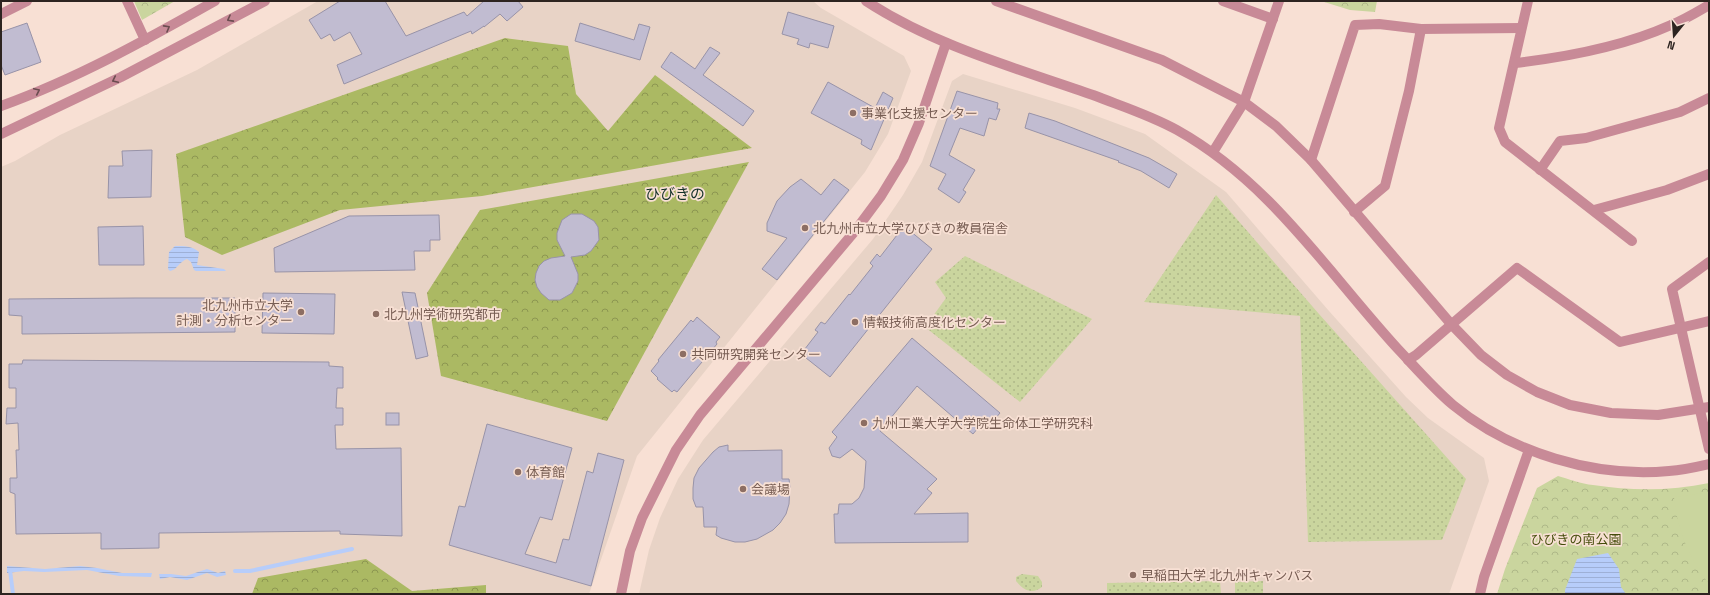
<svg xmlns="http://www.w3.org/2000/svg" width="1710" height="595" font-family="'Space Grotesk','Noto Sans JP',sans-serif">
<defs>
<pattern id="grass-dots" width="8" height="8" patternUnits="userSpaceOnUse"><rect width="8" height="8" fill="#cad59e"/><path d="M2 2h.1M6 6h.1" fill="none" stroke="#aeb788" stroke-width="1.8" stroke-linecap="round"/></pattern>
<pattern id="forest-crowns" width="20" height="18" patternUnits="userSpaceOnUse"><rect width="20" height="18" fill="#abb963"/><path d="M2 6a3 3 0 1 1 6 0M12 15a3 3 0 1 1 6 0" fill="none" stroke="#8c9651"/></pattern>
<pattern id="park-crowns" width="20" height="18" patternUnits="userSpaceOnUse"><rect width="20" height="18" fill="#cad59e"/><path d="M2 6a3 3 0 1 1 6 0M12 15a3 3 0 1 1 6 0" fill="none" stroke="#aeb788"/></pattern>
<pattern id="water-rules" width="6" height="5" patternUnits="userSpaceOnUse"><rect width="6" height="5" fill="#b7cdfa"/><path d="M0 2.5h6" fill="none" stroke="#9eb0d6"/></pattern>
</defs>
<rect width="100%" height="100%" fill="#f8e0d4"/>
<g fill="#e8d3c6">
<path d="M318,1h495l8,7 83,48 7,15 -23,63 -23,38 -228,284 -48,138h-588v-427l14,-6 45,-26 137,-65z"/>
<path d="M963,74l112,34 70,26 81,58 103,119 77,86 22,21 56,40 5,23 -40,113h-810l10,-44 11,-32 18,-39 25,-39 170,-201 30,-44 19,-33 30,-81z"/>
</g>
<g fill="url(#grass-dots)">
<path d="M1216,195l103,119 147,165 -24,61 -134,2 -8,-226 -156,-14z"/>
<path d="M965,256l127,63 -72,83 -95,-75 21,-29 -11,-16z"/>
<path d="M1022,574l16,2 4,6v5c-10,8 -19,3 -26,-6v-4z"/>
<path d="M1220,581l1,13h-114v-11z"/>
<path d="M1263,581v13h-28v-12z"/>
</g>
<g fill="url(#forest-crowns)">
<path d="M505,38l63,8 8,48 32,37 47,-56 97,73 -270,48 -142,14 -118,45 -37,-18 -9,-83z"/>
<path d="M749,162l-142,259 -166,-45 -14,-83 53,-83z"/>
<path d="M366,559l46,32 74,-6v9h-234l6,-16z"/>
</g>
<g fill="url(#park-crowns)">
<path d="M134,1h41l-33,19z"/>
<path d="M1321,1h56l-2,11 -25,-2z"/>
<path d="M1558,476c11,3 23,8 35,9 39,6 78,6 116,-2v111h-212l8,-25 32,-81z"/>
</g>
<path fill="#cad59e" d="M1709,492v92c-20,-26 -32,-54 -35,-87z"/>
<g fill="url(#water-rules)">
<path d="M175,246c10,0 17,0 24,6l-2,13 27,4 2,2h-30l-2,-1 -3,-8 -4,-3c-8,3 -10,11 -17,12l-2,-2 1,-17z"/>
<path d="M1608,553l11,16 2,18 5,7h-61v-4l12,-31z"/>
<path d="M7,566l38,3 35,-3 17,2 25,5h30l-1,4 -32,-1 -32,-6 -43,2 -20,-1 -17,2z"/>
<path d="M207,569l11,4 7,-2 1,4 -9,2 -10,-4 -20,7 -17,-3 -10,2 -1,-5h12l15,2z"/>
</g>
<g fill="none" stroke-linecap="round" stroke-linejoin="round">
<g stroke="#b7cdfa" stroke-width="4">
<path d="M10,570l3,24"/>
<path d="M235,571h15l102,-22"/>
</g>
</g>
<g fill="#c1bcd1" stroke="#9893a8">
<path d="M340,1h45l21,35 58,-24 3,4 17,-15h34l5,6 -16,14 -7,-7 -16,13v-1l-12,8 -1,-3 -127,53 -7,-19 25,-11 -12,-22 -16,9 -4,-7 -9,5 -12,-19z"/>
<path d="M788,12l46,14 -6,22 -18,-5 -1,5 -12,-4 2,-5 -17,-5z"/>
<path d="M27,23l14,39 -36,13 -4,-10v-33z"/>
<path d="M580,23l54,17 5,-16 11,3 -10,33 -65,-19z"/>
<path d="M710,47l10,6 -17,22 51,36 -11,15 -82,-59 10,-15 24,17z"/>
<path d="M828,82l47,26 8,-16 10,6 -22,52 -10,-6 1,-4 -51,-27z"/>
<path d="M957,91l41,12 -1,6h3l-4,11 -7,-2 -5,18 -24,-8 -11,27 26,15 -12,20 3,2 -7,11 -21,-14 8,-15 -16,-8z"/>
<path d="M1029,113l26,8 94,37 28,16 -8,14 -28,-17 -23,-9 1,-1 -94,-33z"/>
<path d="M152,150l-1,47 -43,1 1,-32h14l-1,-15z"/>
<path d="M801,179l20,16 13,-16 15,11 -72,90 -15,-11 25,-31 -20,-7v-8l10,-22 13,-14z"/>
<path d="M571,214h11l12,7 4,6 1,13 -8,11 -6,4 -14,2 7,17v7l-6,12 -12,7h-11l-8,-7 -4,-6 -2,-7 1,-7 3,-7 5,-5 7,-3 14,-2 -8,-16v-7l5,-13z"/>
<path d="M439,215l1,25h-10v11h-16l1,19 -140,2 -1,-24 75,-32z"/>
<path d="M143,226l1,39h-45l-1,-38z"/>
<path d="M904,226l28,23 -102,128 -29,-23 17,-22 -3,-2 6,-8 4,2 24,-30 1,1 23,-29 -3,-3 7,-9 3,3z"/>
<path d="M402,292l13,1 13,63 -12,3z"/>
<path d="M263,293l72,1 -1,40 -72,-1z"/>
<path d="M135,298h100v34l-213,2v-18l-13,-1v-16z"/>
<path d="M697,317l23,20 -4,5 1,2 -40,48 -3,-2 -2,2 -15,-13 1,-1 -7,-7 8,-10 -1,-1 33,-40 2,2z"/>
<path d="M912,338l88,75 -11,13 -6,-4 -10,12 -56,-48 -37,45 57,48 -10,10 5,4 -18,21 54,-1v29l-133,1 -1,-29h4l1,-10h13l7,-6 5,-10 2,-27 -14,-12 -12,9 -8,-2 -3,-8 8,-11 -5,-5z"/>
<path d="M23,360l306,2v4l14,1v21h-6l-1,20h7v17h-8l1,24 65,-1 1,88 -62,-2v-3l-181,2v15l-58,1v-16l-85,1 -1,-40 -5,-2v-14h7l-1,-28h3l-1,-27 -12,1 1,-16h9v-20h-7v-24h13z"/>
<rect x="386" y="413" width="13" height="12"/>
<path d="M487,424l85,24 -20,72 -12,-3 -15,37 31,9 7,-24 6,1 18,-69 6,2 5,-20 26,7 -33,126 -142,-41 10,-39 6,1z"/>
<path d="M728,445v6l54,-1v29h7l1,8 -1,17 -3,10 -6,9 -7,7 -16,9 -12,3h-10l-14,-4 -5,-3 1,-8h-13l-1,-20h-7l-3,-8v-11l1,-10 5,-10 14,-16 6,-5z"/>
</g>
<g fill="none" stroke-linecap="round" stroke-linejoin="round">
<g stroke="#c88a97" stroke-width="10">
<path d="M127,1l18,39"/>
<path d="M996,1l166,59 82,42 32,24 35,34 140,164 30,31 26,20 30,17 33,13 41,8 47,2 51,-8"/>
<path d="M1223,1l50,18"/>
<path d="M1528,1l-29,127 6,14 127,99"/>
<path d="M1,14l26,-13"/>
<path d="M1515,63c53,-6 107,-16 156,-38 13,-5 26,-13 38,-20"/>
<path d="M1213,152l31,-50 35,-101"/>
<path d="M1311,160l44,-135 24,-1 42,5 100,-1"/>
<path d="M1540,170l20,-29 26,-3 94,-26 29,-14"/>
<path d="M1594,210l73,-20 42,-16"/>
<path d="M1354,212l31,-26 24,-95 12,-62"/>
<path d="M1709,262l-37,27 37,160"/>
<path d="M1408,360l8,-5 101,-87 103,74 89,-21"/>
</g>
<g stroke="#c88a97" stroke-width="10">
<path d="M866,1c69,45 150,67 227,94 28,11 57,20 84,35 93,52 149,140 220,218 18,19 36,40 56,57 58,48 142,73 216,66 14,-1 27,-4 40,-7"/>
<path d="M1,106c75,-27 145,-66 214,-105"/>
<path d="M1,134l120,-57 144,-76"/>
<path d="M621,594l9,-43 12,-33 34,-68 24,-35 155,-184 26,-35 22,-36 16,-37 27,-80"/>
<path d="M1480,594l4,-17 45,-127"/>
</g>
</g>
<defs><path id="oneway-chevron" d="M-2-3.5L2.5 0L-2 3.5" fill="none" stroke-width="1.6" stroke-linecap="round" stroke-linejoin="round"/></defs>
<g stroke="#6b4d50">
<use href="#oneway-chevron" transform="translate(230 19) rotate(152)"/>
<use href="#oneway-chevron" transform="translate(167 28) rotate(-29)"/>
<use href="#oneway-chevron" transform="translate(115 80) rotate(155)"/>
<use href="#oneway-chevron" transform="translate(37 91) rotate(-25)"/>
</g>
<g fill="#8d6e63" stroke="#f8e0d4" stroke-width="1.5">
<circle cx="853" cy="113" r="4"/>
<circle cx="805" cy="228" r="4"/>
<circle cx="301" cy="312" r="4"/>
<circle cx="376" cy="314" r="4"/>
<circle cx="855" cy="322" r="4"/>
<circle cx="683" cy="354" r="4"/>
<circle cx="864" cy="423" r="4"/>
<circle cx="518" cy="472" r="4"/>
<circle cx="743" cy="489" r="4"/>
<circle cx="1133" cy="575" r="4"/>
</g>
<g text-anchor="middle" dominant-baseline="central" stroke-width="3.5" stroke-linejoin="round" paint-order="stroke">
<g font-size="13" fill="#785e54" stroke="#f8e0d4" text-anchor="start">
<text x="861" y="113">事業化支援センター</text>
<text x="813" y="228">北九州市立大学ひびきの教員宿舎</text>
<text x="293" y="305" text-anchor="end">北九州市立大学<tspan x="293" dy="15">計測・分析センター</tspan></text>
<text x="384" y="314">北九州学術研究都市</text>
<text x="863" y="322">情報技術高度化センター</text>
<text x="691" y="354">共同研究開発センター</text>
<text x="872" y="423">九州工業大学大学院生命体工学研究科</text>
<text x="526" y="472">体育館</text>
<text x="751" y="489">会議場</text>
<text x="1141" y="575">早稲田大学 北九州キャンパス</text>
</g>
<g font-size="13" fill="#444c0a" stroke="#f8e0d4">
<text x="1576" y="539">ひびきの南公園</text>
</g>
<g font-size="15" fill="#143229" stroke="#f8e0d4">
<text x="675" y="193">ひびきの</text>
</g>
</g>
<rect width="1710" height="595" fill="none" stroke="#2d2420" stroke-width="4"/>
<g transform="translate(1674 36) rotate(197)" stroke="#f8e0d4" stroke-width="3" paint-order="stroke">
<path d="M0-3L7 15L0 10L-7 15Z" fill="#2d2420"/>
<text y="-6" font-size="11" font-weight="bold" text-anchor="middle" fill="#2d2420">N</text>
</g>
</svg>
